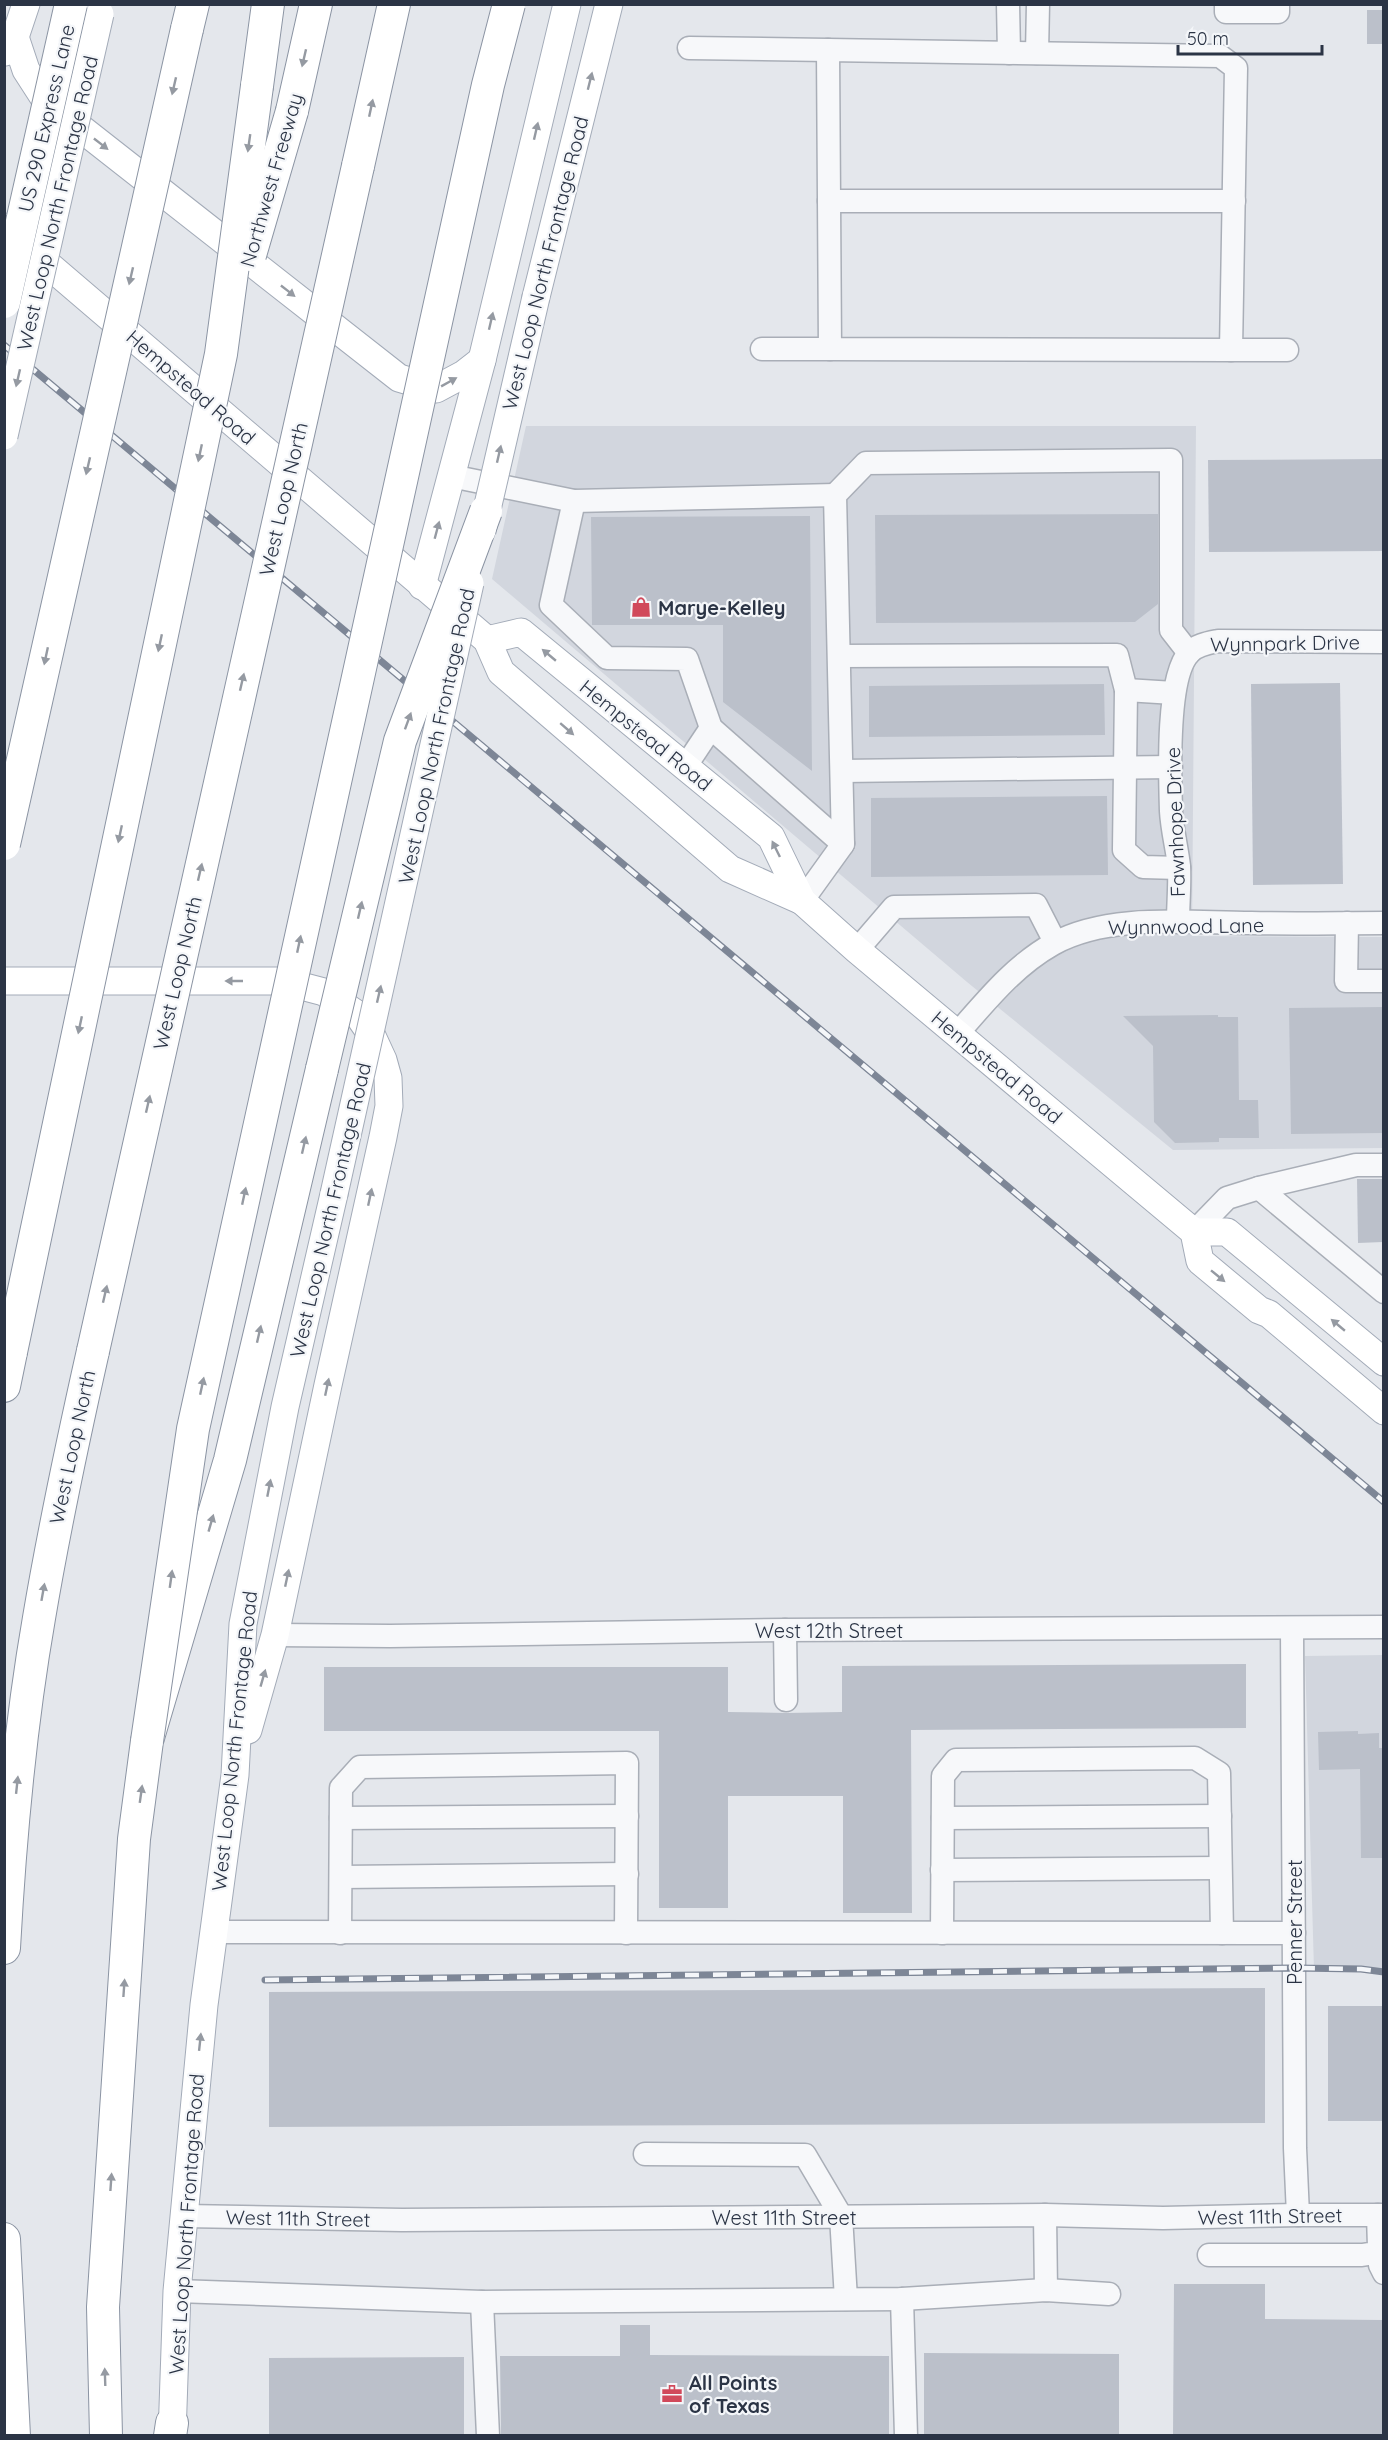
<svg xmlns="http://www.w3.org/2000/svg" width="1388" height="2440" font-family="Quicksand,sans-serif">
<rect width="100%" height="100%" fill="#e4e7ec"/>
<g fill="#d2d6de">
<path d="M526,426h670l-4,510 191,1v211l-210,2 -206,-168 -475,-403z"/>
<path d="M1383,1655v314l-69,1 -9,-314z"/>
</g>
<g fill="#bbc0ca">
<rect x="1367" y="10" width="16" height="34"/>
<path d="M1383,459v92l-174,1 -1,-92z"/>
<path d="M1158,514v90l-23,18 -259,1 -1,-108z"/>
<path d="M810,516l2,255 -89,-69v-77h-131l-1,-108z"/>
<path d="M1340,683l3,201 -90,1 -2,-201z"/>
<path d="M1104,684l1,51 -236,2v-51z"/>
<path d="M1107,796l1,79 -237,2v-79z"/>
<path d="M1383,1007v126l-92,1 -2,-126z"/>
<path d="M1218,1015v2h20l1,83h19l1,38h-40v4l-44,1 -21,-21 -1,-76 -30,-30z"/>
<path d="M1357,1179h26v63l-25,1z"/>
<path d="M1246,1664v64l-335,2 1,183h-69v-117h-115v112h-69v-177h-335v-64h404v45l58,1 56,-1v-46z"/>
<path d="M1358,1731v3l21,-1v15h4v110h-22l-1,-89 -41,1 -1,-38z"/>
<path d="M1265,1988v135l-996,4v-135z"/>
<rect x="1328" y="2006" width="55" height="115"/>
<path d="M1174,2284h91v35l118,1 -1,116h-209z"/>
<path d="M620,2325h30v30l239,1v80h-388l-1,-80h120z"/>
<path d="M924,2353l195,1v82h-195z"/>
<path d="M464,2357v79h-195v-78z"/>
</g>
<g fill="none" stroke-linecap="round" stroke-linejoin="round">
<g stroke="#a9aeb7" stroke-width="25">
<g id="minor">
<path d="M1008,4l1,49"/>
<path d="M1226,4v8h52v-8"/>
<path d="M689,48l139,2"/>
<path d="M828,50l392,6 16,12 -5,282 -401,-1z"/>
<path d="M1037,53l1,-49"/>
<path d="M829,201h405"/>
<path d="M762,349h68"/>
<path d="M1231,350h56"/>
<path d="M451,476l123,25 261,-6"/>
<path d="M574,501l-23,104 56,53 80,1 24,69 132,116"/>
<path d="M840,656l277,-1 9,35 -2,160 19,17 36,1"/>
<path d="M1126,690l48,3"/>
<path d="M685,767l26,-39"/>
<path d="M842,771l329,-4"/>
<path d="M802,901l41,-57 -8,-349 31,-32 305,-3v170l18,23"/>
<path d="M1178,922c0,-18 2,-37 1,-56 -2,-18 -7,-36 -8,-55 -1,-34 -5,-133 18,-158 7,-8 19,-10 29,-12l166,1"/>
<path d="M1347,923l-1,58h38"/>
<path d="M857,950l37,-43 142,-2 19,37"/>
<path d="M957,1034c30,-34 57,-68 96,-90 56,-31 136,-21 198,-21 44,1 88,0 133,0"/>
<path d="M1259,1188l97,-23h28"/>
<path d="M1194,1232l33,-34 32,-10 125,104"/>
<path d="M1292,1629l3,519 3,67"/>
<path d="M785,1630l1,70"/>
<path d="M275,1635l115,1 395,-6 599,-3"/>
<path d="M341,1818l286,-2"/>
<path d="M943,1818l277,-2"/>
<path d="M942,1870l278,-2"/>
<path d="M341,1877l286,-3"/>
<path d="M213,1932l1081,1"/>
<path d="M340,1933l1,-145 19,-21 267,-4 -1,170"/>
<path d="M942,1933l1,-157 13,-16 239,-2 24,15 3,160"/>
<path d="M645,2154l160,1 36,61 5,83"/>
<path d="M1045,2215l1,75"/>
<path d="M185,2216l217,4 643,-5 118,3 135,-3h86"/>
<path d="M1379,2247l1,18 4,8"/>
<path d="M1209,2255h153l13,-2 4,-6 -1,-32"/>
<path d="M177,2291l305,11 420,-3 144,-9 63,4"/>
<path d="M902,2299l4,137"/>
<path d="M482,2302l6,134"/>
</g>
</g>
<g stroke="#a3abb8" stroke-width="29">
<g id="major">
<path d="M15,37l11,33 20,31 353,277 37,11 28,-15 18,-14"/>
<path d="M5,52l10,-15 11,-33"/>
<path d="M4,227l483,413 14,32 229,197 72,32 55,49 337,282 6,29 59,49 10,4 115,97"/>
<path d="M536,297l73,-293"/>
<path d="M422,586l60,-226 85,-356"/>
<path d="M487,640l34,-8 250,205 31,64"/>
<path d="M4,981h278l42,11 34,23 13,19 12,26 5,18 1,28 -6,31 -55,248 -53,250 -27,95"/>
<path d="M1194,1232h33l157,130"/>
<path d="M172,2436l5,-145 27,-286 31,-230 8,-151 42,-217 49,-213"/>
</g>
</g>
<g stroke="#8b94a3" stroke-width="34">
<g id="highway">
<path d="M187,29l6,-25"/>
<path d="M257,86l11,-82"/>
<path d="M292,111l24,-107"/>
<path d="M358,166l36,-162"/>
<path d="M4,1386l7,-34"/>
<path d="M4,1948c6,-110 16,-221 35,-330 15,-89 34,-178 54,-267"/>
<path d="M4,2239l10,197"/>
<path d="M106,2436l-3,-129 31,-468 13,-98 83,-281 92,-391"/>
<path d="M170,2436l2,-13"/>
</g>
</g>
<use href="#minor" stroke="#f7f8fa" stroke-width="22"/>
<use href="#major" stroke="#fff" stroke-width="27"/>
<use href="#highway" stroke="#fff" stroke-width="32"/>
<g stroke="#7d8696" stroke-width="7">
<g id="rail">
<path d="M4,345l1380,1157"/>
<path d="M265,1980l1029,-12 67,1 23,3"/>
</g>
</g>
<use href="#rail" stroke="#f4f6f9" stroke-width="4.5" stroke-dasharray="14" stroke-linecap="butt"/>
<g stroke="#a3abb8" stroke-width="29" stroke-linecap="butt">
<g id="major-bridge">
<path d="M4,436l96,-422"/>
<path d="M482,531l54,-234"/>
<path d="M334,1194l136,-611"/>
</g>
</g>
<g stroke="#8b94a3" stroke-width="34" stroke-linecap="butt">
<g id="highway-bridge">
<path d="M250,255l42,-144"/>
<path d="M4,302l67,-298"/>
<path d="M4,844l183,-815"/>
<path d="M322,1069l78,-328 86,-230"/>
<path d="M93,1351l265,-1185"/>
<path d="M11,1352l210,-998 36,-268"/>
<path d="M147,1741l46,-312 295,-1344 21,-81"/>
</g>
</g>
<use href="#major-bridge" stroke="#fff" stroke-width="27"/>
<use href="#highway-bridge" stroke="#fff" stroke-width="32"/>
</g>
<defs><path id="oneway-solid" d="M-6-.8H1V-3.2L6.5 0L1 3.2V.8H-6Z" transform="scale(1.5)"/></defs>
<g fill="#959aa2">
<use href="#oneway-solid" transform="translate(304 58) rotate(103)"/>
<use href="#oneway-solid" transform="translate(590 81) rotate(-76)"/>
<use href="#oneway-solid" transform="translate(174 86) rotate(103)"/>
<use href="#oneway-solid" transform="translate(371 108) rotate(-78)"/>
<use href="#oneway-solid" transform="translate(536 131) rotate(-77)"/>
<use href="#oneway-solid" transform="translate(249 143) rotate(98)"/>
<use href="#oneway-solid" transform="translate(101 144) rotate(38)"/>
<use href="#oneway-solid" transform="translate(131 276) rotate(103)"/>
<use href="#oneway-solid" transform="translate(288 291) rotate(38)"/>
<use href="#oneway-solid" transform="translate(491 321) rotate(-77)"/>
<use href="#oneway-solid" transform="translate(18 378) rotate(103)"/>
<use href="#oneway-solid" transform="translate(449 382) rotate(-29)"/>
<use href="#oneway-solid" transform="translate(200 453) rotate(102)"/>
<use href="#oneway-solid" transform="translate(499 454) rotate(-77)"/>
<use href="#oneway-solid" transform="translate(88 466) rotate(103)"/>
<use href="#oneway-solid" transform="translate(437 530) rotate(-75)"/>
<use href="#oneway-solid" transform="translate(160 643) rotate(102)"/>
<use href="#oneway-solid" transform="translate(549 655) rotate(-140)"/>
<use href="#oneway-solid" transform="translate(46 656) rotate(102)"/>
<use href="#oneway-solid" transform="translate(242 682) rotate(-77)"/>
<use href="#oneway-solid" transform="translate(408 721) rotate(-70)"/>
<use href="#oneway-solid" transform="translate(567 729) rotate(41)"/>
<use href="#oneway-solid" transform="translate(120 834) rotate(102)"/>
<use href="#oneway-solid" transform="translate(776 849) rotate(-116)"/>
<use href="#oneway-solid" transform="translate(200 872) rotate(-77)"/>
<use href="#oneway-solid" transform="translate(360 910) rotate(-77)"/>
<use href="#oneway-solid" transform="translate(299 944) rotate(-78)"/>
<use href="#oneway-solid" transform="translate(234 981) rotate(-180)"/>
<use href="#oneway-solid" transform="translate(379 994) rotate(-77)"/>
<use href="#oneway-solid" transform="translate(80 1025) rotate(102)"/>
<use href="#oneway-solid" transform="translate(148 1104) rotate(-77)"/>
<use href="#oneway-solid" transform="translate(304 1145) rotate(-77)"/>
<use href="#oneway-solid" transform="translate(244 1196) rotate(-78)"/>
<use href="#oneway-solid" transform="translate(370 1197) rotate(-78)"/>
<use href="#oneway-solid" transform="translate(1218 1276) rotate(39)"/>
<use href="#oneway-solid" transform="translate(105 1294) rotate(-77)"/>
<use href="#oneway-solid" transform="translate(1338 1325) rotate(-140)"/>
<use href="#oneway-solid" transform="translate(259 1334) rotate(-77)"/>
<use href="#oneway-solid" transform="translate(202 1386) rotate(-78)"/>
<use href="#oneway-solid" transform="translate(327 1387) rotate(-78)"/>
<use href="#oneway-solid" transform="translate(269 1488) rotate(-79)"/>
<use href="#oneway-solid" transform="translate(211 1523) rotate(-74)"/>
<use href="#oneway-solid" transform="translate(287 1578) rotate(-78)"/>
<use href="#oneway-solid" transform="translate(171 1579) rotate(-82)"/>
<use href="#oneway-solid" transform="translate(43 1592) rotate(-80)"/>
<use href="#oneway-solid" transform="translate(263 1678) rotate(-74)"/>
<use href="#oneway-solid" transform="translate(17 1785) rotate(-84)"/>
<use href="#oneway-solid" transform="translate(141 1794) rotate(-82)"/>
<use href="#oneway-solid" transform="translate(124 1988) rotate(-86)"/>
<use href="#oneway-solid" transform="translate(200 2042) rotate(-84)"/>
<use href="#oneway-solid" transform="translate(111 2182) rotate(-86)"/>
<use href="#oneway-solid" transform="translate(105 2377) rotate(-92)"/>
</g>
<defs>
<g id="shop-bare" transform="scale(1.62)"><path d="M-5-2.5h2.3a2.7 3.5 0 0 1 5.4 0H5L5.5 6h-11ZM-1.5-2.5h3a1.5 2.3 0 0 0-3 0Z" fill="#d1495b" stroke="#f4f6f9" stroke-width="2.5" paint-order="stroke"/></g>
<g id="office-bare" transform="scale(1.62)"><path d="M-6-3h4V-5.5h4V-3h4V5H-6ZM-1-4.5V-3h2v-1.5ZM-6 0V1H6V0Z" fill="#d1495b" stroke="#f4f6f9" stroke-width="2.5" paint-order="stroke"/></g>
</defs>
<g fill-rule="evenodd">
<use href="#shop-bare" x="641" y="607"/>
<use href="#office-bare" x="672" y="2394"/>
</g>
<g text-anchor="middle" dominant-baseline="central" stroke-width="4.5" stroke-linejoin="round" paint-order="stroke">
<g font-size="20" fill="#2b3445" stroke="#f4f6f9">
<text transform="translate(46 118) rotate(-77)">US 290 Express Lane</text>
<text transform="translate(271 180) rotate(-74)">Northwest Freeway</text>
<text transform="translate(57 203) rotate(-77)">West Loop North Frontage Road</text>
<text transform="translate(545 263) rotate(-76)">West Loop North Frontage Road</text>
<text transform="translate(191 387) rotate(41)">Hempstead Road</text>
<text transform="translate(283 499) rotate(-77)">West Loop North</text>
<text transform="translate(1285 643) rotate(-1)">Wynnpark Drive</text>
<text transform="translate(646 735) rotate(39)">Hempstead Road</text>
<text transform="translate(436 736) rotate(-78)">West Loop North Frontage Road</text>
<text transform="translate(1175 822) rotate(-92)">Fawnhope Drive</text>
<text transform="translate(1186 926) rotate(-1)">Wynnwood Lane</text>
<text transform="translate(177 973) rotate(-77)">West Loop North</text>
<text transform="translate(997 1067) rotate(40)">Hempstead Road</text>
<text transform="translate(330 1210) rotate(-77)">West Loop North Frontage Road</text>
<text transform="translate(72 1447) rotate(-78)">West Loop North</text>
<text x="829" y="1630">West 12th Street</text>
<text transform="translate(234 1741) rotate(-84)">West Loop North Frontage Road</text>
<text transform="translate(1294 1922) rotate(-90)">Penner Street</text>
<text transform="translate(1270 2216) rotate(-1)">West 11th Street</text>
<text x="784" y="2217">West 11th Street</text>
<text transform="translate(298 2218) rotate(1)">West 11th Street</text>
<text transform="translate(186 2224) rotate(-86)">West Loop North Frontage Road</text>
</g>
<g font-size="20" font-weight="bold" fill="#2b3445" stroke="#f4f6f9" text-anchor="start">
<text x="658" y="607">Marye-Kelley</text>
<text x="689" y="2382">All Points<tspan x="689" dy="23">of Texas</tspan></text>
</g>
</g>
<rect width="1388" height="2440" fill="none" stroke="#2b3445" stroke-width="12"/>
<path d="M1178 45v9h144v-9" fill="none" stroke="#2b3445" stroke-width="3"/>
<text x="1187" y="45" font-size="18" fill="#2b3445" stroke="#f4f6f9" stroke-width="4.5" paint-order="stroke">50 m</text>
</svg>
